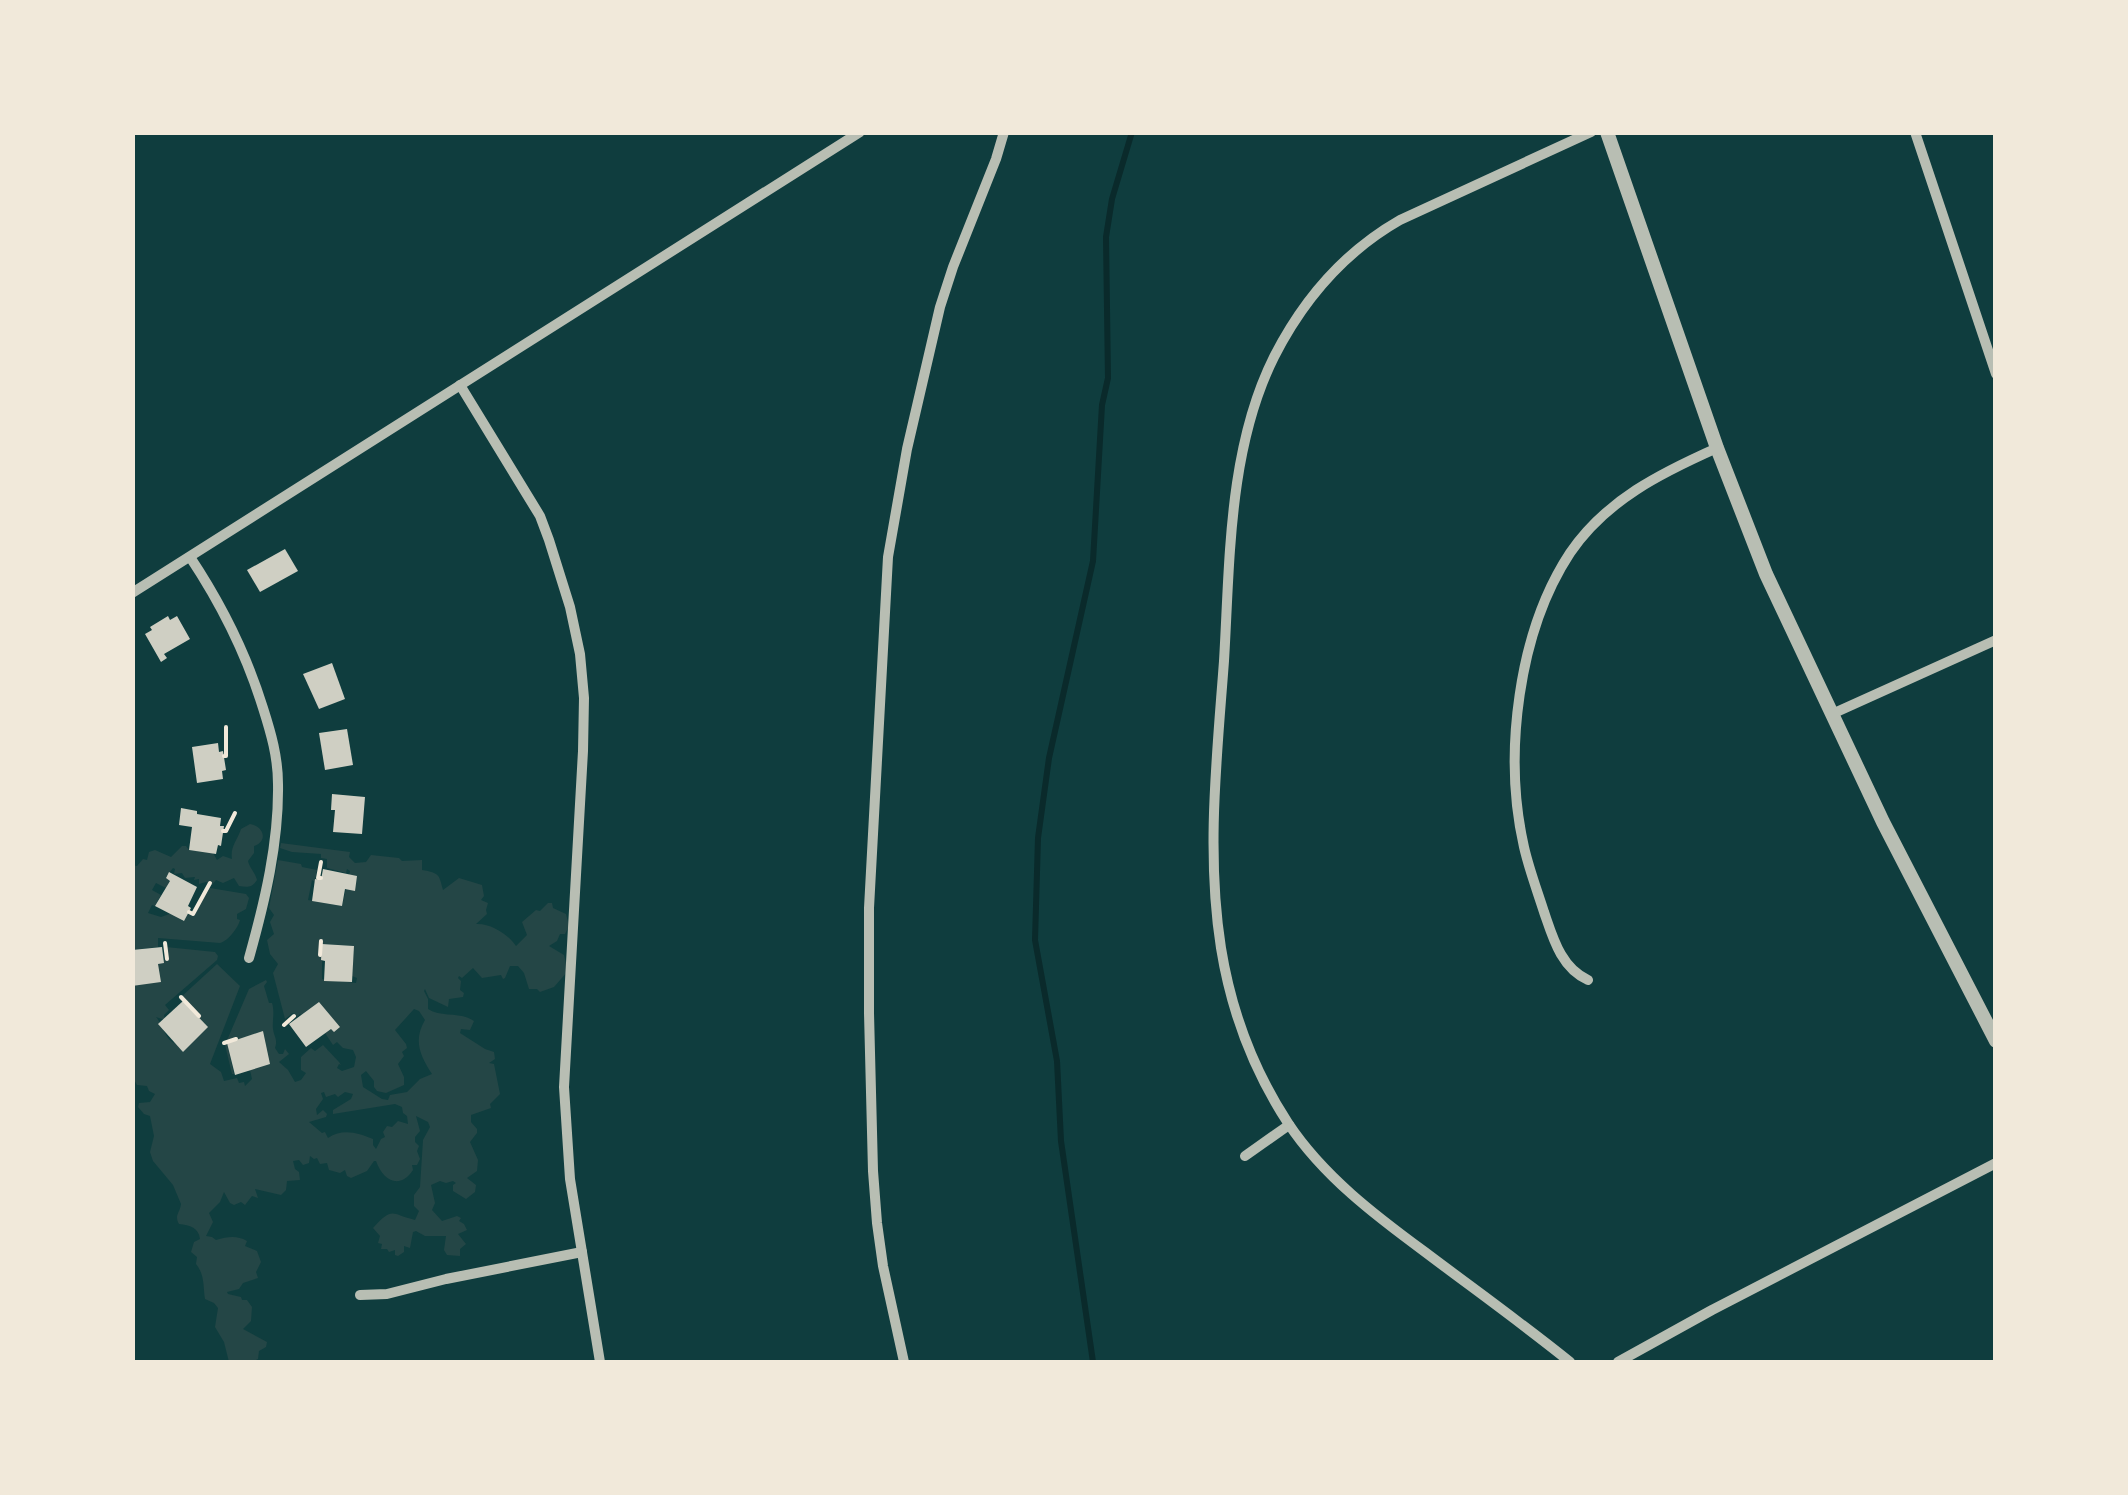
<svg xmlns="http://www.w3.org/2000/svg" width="2128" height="1495" font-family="'Space Grotesk',sans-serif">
<rect width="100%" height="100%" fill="#0f3d3e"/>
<g fill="#244646" fill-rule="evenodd">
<path d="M250,824c13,2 19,17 4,22v7l-6,8c2,8 7,11 9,19 -5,8 -10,7 -18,6l-5,-8 -11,5 -7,-3 -4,5 -6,-3 -7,2v-5l-5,1 1,-3 -10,1 -3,-5 -8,1 1,-5 -2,-1 -7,9 4,4 -4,7 -10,-5 -4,7 9,5 -6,11 -3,-1 -4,8 13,4 11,-4 11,8 4,-7 6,2 17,-28 36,6 3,4 -3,11 -9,5v5l3,1c-2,8 -12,21 -20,23l-62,-5v9l-25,3 -1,-85 5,1 6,-7 4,1 2,-8 6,-2 16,7 11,-11h4l3,4 24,3 4,7 6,-4 9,3c-2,-12 5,-18 9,-30z"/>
<path d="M281,843l69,9 -1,5 6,6 11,-1 5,-7 28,3 3,3 20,-1v10c18,3 17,5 21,20l16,-12 23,7 2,11 -3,4 7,3 -2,7 1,4 -11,10c15,-1 33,11 40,22l11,-11 -5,-13 14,-12 4,1 8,-8h4l1,5 13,6 3,12 -4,8h-5l-3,7 -8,5 15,9 4,16 -14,16 -14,5 -3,-3h-8l-5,-16 -6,-7h-8l-5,12 -2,1 -2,-4 -19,3 -9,-10 -11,10 -3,-2 -1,2 3,3 -1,9 4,3 -1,4 -14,2 -1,8 -19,-9 -4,-9 -1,2 4,8v10c14,9 31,2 46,12l-4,9 -9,-1 -1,4 25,16 9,3 1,7 -6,4 5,1 6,30 -10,10 1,4 -20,7v7l6,7v4l-7,9 8,18 -1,11 -10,7 9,7 -1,7 -9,7 -13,-8v-6l3,-2 -3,-2 -7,2 -6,-2 -9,4 4,18 -3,7 10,11 15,-5 4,2 -2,3 5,3 3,6 -9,4 8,10 -6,5v7l-13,-1 -3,-5 2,-14h-21l-9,-5 -3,1 -3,16 -6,-2v6l-6,4 -3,-1v-5l-6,2 -2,-3h-6l1,-5 -4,-1 2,-7 -7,-8c20,-22 18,-14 42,-8l4,-9 -5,-5v-11l6,-8 3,-47 7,-13 -2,-5 -12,-6 4,15 -5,6v5l4,4 -2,5 3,8 -3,6h-5l1,5c-13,20 -30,11 -37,-9h-2l-7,10 -16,7 -4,-2 -2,-6 -5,3 -11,-3 -2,-7 -7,1 -3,-6 -3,1 -4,-3 -1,7 -6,2 -4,-5 -6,1 2,8 4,3 1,8 -13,1 -1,9 -5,5 -26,-6 3,9 -6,-2 -7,9 -4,-3 -7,3 -4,-2 -6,-11 -4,10 -11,11 4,9 -7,14 6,1 4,3c12,-3 20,-5 31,1l-2,5 12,5 4,11 -5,10 2,6 -15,5 -4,6 -12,3 1,2 13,3 1,3h5l5,7 -1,14 -8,8 24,13 -1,5 -7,4 -1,8 -6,3h-23l-5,-20 -9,-15 3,-19 -4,-5 -9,-4c-2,-12 0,-24 -9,-35l1,-7 -6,-5 3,-10 6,-3c-1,-11 -10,-14 -21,-15 -5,-9 1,-11 2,-20l-8,-19 -20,-24 -3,-9 4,-16 -4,-20 -6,-2 -6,-7 1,-4 11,-1 5,-8 -6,-3 -2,-5 -10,-1 -4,-7 -1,-92 27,-25 9,-2 -2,-12 49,5 3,4 -1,4 -52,45 4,5 -5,5 1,5 -9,-3c8,9 9,25 22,27l5,8 13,-14 -13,-30 -2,-11 36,-33 23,22 -30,78 11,8 3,9 13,-3 2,5 5,-1 1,4 7,-7 -2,-9 13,-38 -36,11 7,31h-2l-7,-29 24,-56 17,-9 1,2 -3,4 5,17h3c3,10 0,17 1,26 1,8 5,10 2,19l4,6h4l2,-5 4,5 -10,8 9,8 7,12 6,-2 5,-7 -5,-3v-13l10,-9 4,3 8,-6 16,17 2,3 -2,-1 -2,4 5,3 12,-4 2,-10 -3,-7 -10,-2 -6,-6 -4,3 -8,-12 -6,-30 -16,13 -3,-2 -3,3 -4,-4 -8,6 -12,-46 5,-9 -8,-10 -3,-14 7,-6 -4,-12 4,-7 -5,-7 9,-48 23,4 1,3 15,3 -2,12 -3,-2 -4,20 34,6 8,-35 -3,-2 -1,4 -19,-5v-9l-6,-1v-4l-29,-2 -12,-4zM323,944l31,2 -2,30 5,2 -1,5 -34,-4c0,-12 0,-22 1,-35zM414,1009l5,2 6,9c-12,20 -5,36 7,54l-12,5 -13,13 -17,3 -2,5 -6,-1 -19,-12 -2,-12 5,-4 8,10v6l3,4 9,2 18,-8v-8l-6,-13 6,-8 -2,-4 5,-4 -1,-4 -11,-14zM324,1092l2,5 9,-3 3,3 7,-5 8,2 -2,5 -18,11v4l62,-10 7,3 1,6 4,3 1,8 -10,-3 -6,6 -5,-1 -4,6 2,5 -4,2 -5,10 -3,-4v-6c-15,-6 -30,-11 -45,-1l-3,-6 -3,1 -13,-11 17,-5 1,-3 -4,-4 -6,5 -1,-6 7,-10 -2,-6z"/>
</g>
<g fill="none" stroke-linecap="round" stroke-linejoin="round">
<path stroke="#0a2a2b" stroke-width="6" d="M1093,1362l-32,-221 -4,-80 -22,-121 3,-102 11,-80 44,-197 9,-156 6,-27 -2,-141 6,-38 20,-67"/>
</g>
<g fill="#cfcfc3">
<path d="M285,549l13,22 -38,21 -13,-22z"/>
<path d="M168,616l2,4 7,-4 13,23 -26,15 3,4 -6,4 -16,-28 7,-4 -2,-3z"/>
<path d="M332,663l13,36 -26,10 -16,-35z"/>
<path d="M347,729l6,36 -28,5 -6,-37z"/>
<path d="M218,743l1,9 4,-1 3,19 -4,1 1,8 -26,4 -5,-36z"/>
<path d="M332,794l33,3 -3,37 -29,-2 2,-22h-4z"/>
<path d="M181,808l16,3v3l24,4 -1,8h4l-3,20 -3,-1 -2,9 -27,-4 3,-23 -13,-2z"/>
<path d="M323,869l34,7 -2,15 -10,-2 -3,17 -30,-5 3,-22 6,1z"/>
<path d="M169,872l28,15 -9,19 3,2 -7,13 -29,-15 15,-25 -4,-3z"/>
<path d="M322,944l32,2 -2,36 -28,-1 1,-20 -4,-1z"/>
<path d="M162,947l2,16 -6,1 3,18 -29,4v-36z"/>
<path d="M183,1001l25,26 -25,25 -25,-28z"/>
<path d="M319,1002l21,25 -6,5 -3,-3 -25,18 -17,-23z"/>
<path d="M263,1031l7,33 -35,11 -8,-32z"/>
</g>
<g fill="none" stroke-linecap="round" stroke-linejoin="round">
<g stroke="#f1e9da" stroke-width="4">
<path d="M224,756h2v-29"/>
<path d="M223,831h3l9,-18"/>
<path d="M321,862l-3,16h3"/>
<path d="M189,912l4,2 17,-31"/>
<path d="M165,943l2,16"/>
<path d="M320,955l1,-14"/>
<path d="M181,997l18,19"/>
<path d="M284,1025l10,-9"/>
<path d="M224,1043l12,-4"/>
</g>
<g stroke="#b8beb3" stroke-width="10">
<path d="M1915,132l81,242"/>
<path d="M460,385l80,131 9,24 21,67 10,47 4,44 -1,53 -19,336 6,92 30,183"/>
<path d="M190,557c32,48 56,96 73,151 8,25 15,49 15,76 1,58 -13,117 -29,174"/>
<path d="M132,593l728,-461"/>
<path d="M1832,714l164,-74"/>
<path d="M1588,980c-27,-12 -35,-42 -44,-68 -7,-22 -15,-43 -20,-65 -21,-92 -6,-215 46,-294 36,-53 91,-80 147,-105"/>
<path d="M1245,1156l44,-31"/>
<path d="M360,1295l27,-1 59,-15 136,-27"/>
<path d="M904,1362l-21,-96 -6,-43 -4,-52 -4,-158v-105l19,-351 19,-108 33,-142 13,-40 43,-108 8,-27"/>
<path d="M1570,1362c-47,-38 -96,-73 -145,-110 -49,-36 -102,-76 -137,-129 -34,-52 -57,-113 -67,-175 -15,-95 -4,-192 3,-287 6,-100 4,-212 50,-304 29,-57 70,-105 126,-137l191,-88"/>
<path d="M1618,1362l94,-52 284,-147"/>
</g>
<path stroke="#b8beb3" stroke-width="14" d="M1607,132l110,316 49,126 117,248 113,219"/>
</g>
<rect width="2128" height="1495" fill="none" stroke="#f1e9da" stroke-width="270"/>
</svg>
